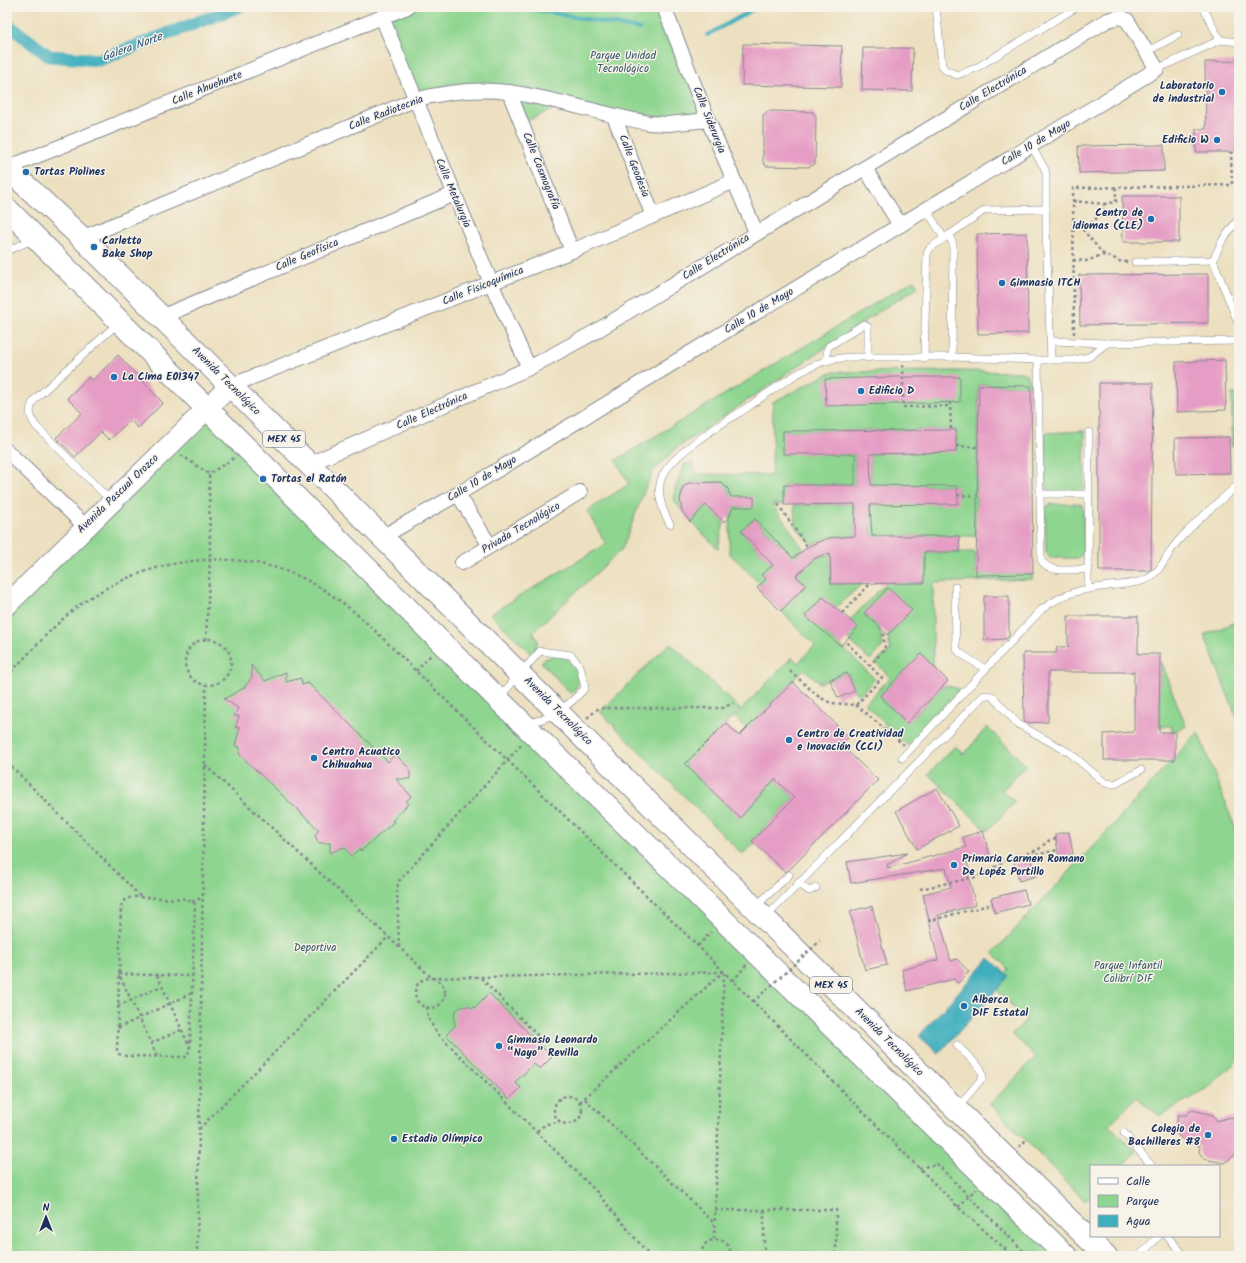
<svg xmlns="http://www.w3.org/2000/svg" width="1246" height="1263" font-family="Kalam,sans-serif">
<rect width="100%" height="100%" fill="#f7f3e8"/>
<filter id="ink" filterUnits="userSpaceOnUse"><feTurbulence type="fractalNoise" baseFrequency=".025" numOctaves="2"/><feDisplacementMap in="SourceGraphic" scale="8" xChannelSelector="R" yChannelSelector="G"/><feConvolveMatrix kernelMatrix="1 2 1 2 8 2 1 2 1" color-interpolation-filters="sRGB"/></filter>
<filter id="wash" filterUnits="userSpaceOnUse"><feTurbulence type="fractalNoise" baseFrequency=".012" numOctaves="4" result="noise"/><feDisplacementMap in="SourceGraphic" scale="16" xChannelSelector="R" yChannelSelector="G"/><feGaussianBlur stdDeviation="0.9" result="paint"/><feColorMatrix in="noise" values="0 0 0 0 0 0 0 0 0 0 0 0 0 0 0 0 0 1.4 0 .05"/><feComposite in="paint" operator="in"/></filter>
<g filter="url(#wash)">
<rect width="100%" height="100%" fill="#ede0c0"/>
<g fill="#8ed58f" stroke="#548276">
<path d="M414,7h248l46,116 -158,-20 4,6 -32,14 -10,-25 -40,-5 -57,5 -29,-79z"/>
<path d="M914,280l4,8 -34,20 -210,142 -20,21 -9,18 -23,60 -89,83 5,9 -5,14 -43,-41 116,-70 -19,-33 42,-27 -13,-24z"/>
<path d="M958,371l63,1 6,2 4,12 -52,-1 -4,151h-103l-2,-31 87,-10v-9l-86,-1 -1,-31 86,-3v-21l-172,1 -1,22 72,1v31h-71v20l-12,-1 32,46 -11,7 -38,-38 -14,12 32,34 -11,10 4,4 -5,6 -32,-32 2,-46h13l-13,-10 -3,-8 -8,-7c-25,1 -44,-5 -38,29l-8,-11 1,-11 10,-25 8,-1 3,11 76,1 1,-73 55,-28 7,-2z"/>
<rect x="1232" y="394" width="7" height="52"/>
<path d="M206,408l858,848h-1057v-651z"/>
<path d="M1085,431l-1,58 -4,4 -32,-1 -2,-7 -1,-52z"/>
<path d="M855,504v32l-27,2 -17,7 -16,-20 -1,-20z"/>
<path d="M1051,504h30l2,5v45l-5,4h-28l-4,-6 -1,-44z"/>
<path d="M706,505l18,17 -6,27 -27,-28z"/>
<path d="M838,552h137l1,22h57l-1,5 -99,4v83l-12,-11 -41,41 27,27 37,-38 16,4 -52,57 -43,-42 25,-26 -14,-16 14,-11 -2,-16 23,-25 -47,3 15,14 4,19 -13,14 -23,-22 10,-11 -7,-7 36,-37 37,-24 -93,2 1,23 32,-1 -28,25 -13,-11 -16,19 35,30 34,33 -17,17 -11,-23 -27,10 -16,-14 -57,60 -13,-12 58,-60 6,6 17,-18 -34,-34 24,-26 -9,-9 19,-18z"/>
<path d="M1239,621v102l-35,-88z"/>
<path d="M670,643l70,66 -55,56 55,53 35,-39 19,19 -42,43 3,3 -13,10 -142,-142z"/>
<path d="M556,655c21,5 32,21 15,39l-30,-32 4,-3z"/>
<path d="M1160,661l26,65 -14,6 -1,-6h-12z"/>
<path d="M987,727l39,38 -24,26 13,11 -28,29 -59,-57 27,-28 9,8z"/>
<path d="M1198,732l41,106v221l-30,28 -49,29 -24,-19 -27,28 28,27 -15,14h-31v29l-6,6 -95,-97 46,-47 -24,-23 14,-14 -31,-32 14,-19 -16,-16 121,-129z"/>
</g>
<path fill="#40afbd" stroke="#2e6f8e" d="M989,958l20,18 -70,78 -20,-18z"/>
<g fill="none" stroke-linecap="round" stroke-linejoin="round">
<g stroke="#40afbd" stroke-width="4">
<path d="M520,7l120,22"/>
<path d="M707,35l51,-28"/>
</g>
<path stroke="#40afbd" stroke-width="13" d="M7,24l42,32 50,4 139,-53"/>
</g>
<g id="blocks">
<g fill="#e69dc5">
<path d="M743,44l99,2 -1,41 -99,-2z"/>
<path d="M863,48h50l-1,43 -50,-1z"/>
<path d="M1239,61v91h-43v-23h10l-1,-67z"/>
<path d="M768,111l45,1 3,5 -1,47 -7,3 -42,-1 -3,-4v-47z"/>
<path d="M1164,145v26l-85,2 -1,-27z"/>
<path d="M1122,196h57v46h-56z"/>
<path d="M1027,233l1,100 -50,1 -1,-100z"/>
<path d="M1208,274v49l-128,2 -1,-50z"/>
<path d="M118,355l45,48 -25,25 -8,-8 -21,20 -8,-8 -26,25 -19,-19 26,-25 -15,-15 22,-21 3,4z"/>
<path d="M1225,360l1,50 -49,2 -1,-50z"/>
<path d="M897,377h63v25l-134,4 -1,-27z"/>
<path d="M1099,383h54l-2,187 -2,1h-50z"/>
<path d="M979,385l52,1 2,188 -57,1z"/>
<path d="M956,430v22l-86,2 1,31 86,1 1,18 -88,1 2,31h87l1,16h-36v31l-93,1 -1,-31 -15,5 -19,18 10,9 -25,26 -24,-23 9,-9 -5,-4 12,-10 -32,-34 14,-12 38,39 18,-13 17,-7 27,-2v-32l-71,1v-20h71v-31h-72v-23z"/>
<path d="M1229,437l1,36 -54,1 -1,-36z"/>
<path d="M721,482l7,7 3,8h23v10h-21l-3,9 -6,6 -18,-17 -16,17 -8,-11 -2,-11 3,-13 6,-4z"/>
<path d="M888,588l24,22 -24,25 -24,-22z"/>
<path d="M984,596h25v40l-3,3 -22,1z"/>
<path d="M823,597l35,30 -17,19 -36,-30z"/>
<path d="M1068,616h70v38h22l-1,78h16v28h-71v-26l30,-2v-60h-86v50l-22,1 -2,-2 -1,-68h33l1,-6h11z"/>
<path d="M921,654l27,27 -41,42 -27,-27z"/>
<path d="M251,665l14,16 21,-9v10l15,-4 1,7 6,-2 80,79 7,-8 15,15v10h-14l15,17 -5,6 2,2 -16,17 2,1 -33,29 -2,-2 -8,7 -7,-9 -14,6v-10h-12l-3,-8 4,-5 -80,-76 1,-7 -5,-1 5,-19 -5,1 4,-12h-5l4,-8 -14,-9 20,-11 8,-11z"/>
<path d="M847,673l8,18 -17,7 -8,-18z"/>
<path d="M793,682l56,55 -8,8 37,35 -89,90 -4,2 -33,-31 42,-43 -19,-19 -35,39 -55,-54 41,-41 13,13z"/>
<path d="M937,788l22,38 -42,23 -21,-38z"/>
<path d="M983,831l7,25 -23,6 4,13h-3l8,30 -38,10 13,46 6,-2 12,13 -11,11 -4,-4 -47,12 -5,-21 36,-10 -15,-66 28,-7 -5,-19 -95,15 -4,-21 60,-9 -20,12 1,3 78,-21 -3,-10z"/>
<path d="M1069,832l4,22 -14,3 -4,-23z"/>
<path d="M1029,854l7,22 -17,5 -6,-23z"/>
<path d="M1024,890l4,14 -33,9 -4,-15z"/>
<path d="M872,906l15,59 -22,5 -15,-59z"/>
<path d="M489,993l63,64 -12,12 -6,-5 -19,18 6,6 -12,11 -63,-64 9,-9 -1,-7 1,-8 6,-4 7,-1 6,2z"/>
<path d="M1192,1110l21,5 4,6 13,-4 9,2v33l-15,11 -20,-4 -5,-7 1,-6 -16,-5 -9,-9 3,-17h8z"/>
</g>
</g>
</g>
<g filter="url(#ink)">
<use href="#blocks" fill-opacity="0" stroke="#84888f" stroke-width="1"/>
<g fill="none" stroke-linecap="round" stroke-linejoin="round">
<g stroke="#84888f" stroke-width="8">
<g id="lane">
<path d="M936,7l6,58 3,5 12,5 19,-7 101,-61"/>
<path d="M1203,7l17,33"/>
<path d="M1239,7v1"/>
<path d="M1146,52l32,-17"/>
<path d="M1157,69l63,-29 19,2"/>
<path d="M1031,146l14,23 1,5v55l5,131"/>
<path d="M926,209l18,29"/>
<path d="M1239,218l-17,23 -9,19 26,65"/>
<path d="M949,235l36,-25 61,-1"/>
<path d="M7,251l27,-12"/>
<path d="M1135,262l78,-2"/>
<path d="M1051,341l56,2 132,-2"/>
<path d="M924,358l3,-104 3,-6 19,-13 4,9 -1,113"/>
<path d="M1038,360h36l15,-3 18,-14"/>
<path d="M827,361v-11l2,-4 35,-22 4,3v31"/>
<path d="M1040,494h49"/>
<path d="M111,501l-75,-75c-7,-10 -8,-17 -1,-27l82,-75"/>
<path d="M670,524c-8,-14 -15,-33 -7,-49 13,-25 64,-54 88,-70 20,-14 41,-30 64,-40 12,-6 25,-7 38,-8h99l86,3 3,200c9,15 33,9 48,9"/>
<path d="M955,587l1,61 4,5 25,16"/>
<path d="M1088,589l1,-157"/>
<path d="M499,698l41,-47 31,4 9,11 5,22c-15,17 -33,31 -57,35"/>
<path d="M902,758l139,-148c26,-20 45,-21 77,-25 9,-1 19,-2 27,-5 17,-8 22,-27 33,-39 19,-21 40,-39 61,-57"/>
<path d="M798,883l11,8 7,-3"/>
<path d="M755,907l34,-32"/>
<path d="M766,917l218,-222 8,1 26,28 52,29 35,30 10,1 26,-14"/>
<path d="M957,1045l24,24 2,8 -25,30"/>
<path d="M1124,1133l28,33"/>
<path d="M1167,1236l18,20"/>
<path d="M1139,1256l20,-20"/>
</g>
</g>
<g stroke="#84888f" stroke-width="16">
<g id="street">
<path d="M664,7l44,113 48,112"/>
<path d="M382,17l109,266 38,85"/>
<path d="M509,92l63,159"/>
<path d="M614,116l39,100"/>
<path d="M7,168l400,-161"/>
<path d="M865,168l35,57"/>
<path d="M82,238l332,-138c31,-8 62,-12 94,-8 47,6 95,23 141,31l19,1 40,-4"/>
<path d="M161,317l293,-123"/>
<path d="M230,386l342,-135 162,-70"/>
<path d="M7,451l78,75"/>
<path d="M309,464l220,-96 64,-35 515,-313 12,-3 7,3 30,49 -699,425 -76,43"/>
<path d="M458,494l32,52"/>
<path d="M462,563l118,-71"/>
</g>
</g>
<g stroke="#84888f" stroke-width="22">
<path id="secondary" d="M7,605l223,-219"/>
</g>
<g stroke="#84888f" stroke-width="24">
<g id="primary">
<path d="M7,168l75,70 874,871 150,147"/>
<path d="M7,209l491,490 568,557"/>
</g>
</g>
<g stroke="#84888f" stroke-width="2.5" stroke-dasharray="3 3" stroke-linecap="butt">
<path d="M1073,201l31,3v8l-21,18 21,25"/>
<path d="M1104,204l12,-2v-14"/>
<path d="M1073,260l15,1 8,-4 8,-2 10,3 4,3 9,1"/>
<path d="M1074,334l-1,-146 159,-3 -1,-33"/>
<path d="M903,365v42l47,-1"/>
<path d="M950,402l1,28"/>
<path d="M956,446l21,1"/>
<path d="M181,455l28,19 25,-16"/>
<path d="M957,495l19,1"/>
<path d="M778,504l29,43"/>
<path d="M842,613l29,-30"/>
<circle cx="208" cy="662" r="23"/>
<path d="M206,640l4,-81 -1,-85"/>
<path d="M869,666l16,-17 -2,-18"/>
<path d="M416,671l15,-16"/>
<path d="M790,671l29,26 12,6 25,2 26,-27 -37,-37"/>
<path d="M7,676c28,-28 55,-62 89,-82 72,-43 164,-49 234,0 32,21 59,51 86,77l282,275 260,261 55,49"/>
<path d="M856,705l48,40"/>
<path d="M587,718l12,-10h124l10,-5"/>
<path d="M7,762l134,135"/>
<path d="M205,765l227,213 291,-6"/>
<path d="M1030,856l28,-6"/>
<path d="M920,889l56,-12 21,-11 12,-8 23,-6 7,-3 9,-8 8,-2"/>
<path d="M134,897l52,2 9,5 -5,145 -3,8 -61,-1 -7,-2 -2,-3 4,-145 4,-7z"/>
<path d="M192,902l11,-5"/>
<path d="M928,921l65,-17"/>
<path d="M698,946l13,-14"/>
<path d="M399,947l-2,-59 2,-7 122,-136"/>
<path d="M157,975l33,73"/>
<path d="M481,978l59,60"/>
<circle cx="430" cy="993" r="15"/>
<path d="M733,981l14,-17"/>
<path d="M118,1006l43,-20"/>
<path d="M426,1007l3,13 8,13 159,158 54,65"/>
<path d="M118,1028l74,-35"/>
<path d="M151,1043l30,-13"/>
<path d="M157,1056l-38,-82 73,2"/>
<circle cx="568" cy="1110" r="14"/>
<path d="M585,1099l129,124"/>
<path d="M580,1102l143,-130"/>
<path d="M199,1129l189,-192"/>
<path d="M537,1131l9,-7 13,-2"/>
<path d="M1019,1147l7,-7"/>
<path d="M919,1168l18,-4 86,87 -1,5"/>
<path d="M958,1207l18,-18"/>
<path d="M715,1210h121v46"/>
<path d="M764,1210v46"/>
<path d="M714,1239l10,-266"/>
<path d="M197,1256l9,-571"/>
<path d="M702,1256c-3,-21 30,-23 28,0"/>
</g>
<use href="#lane" stroke="#fff" stroke-width="7"/>
<use href="#street" stroke="#fff" stroke-width="14"/>
<use href="#secondary" stroke="#fff" stroke-width="20"/>
<use href="#primary" stroke="#fff" stroke-width="22"/>
<path stroke="#84888f" stroke-width="2.5" stroke-dasharray="3 3" stroke-linecap="butt" d="M753,1002l67,-61"/>
</g>
</g>
<g fill="#1f6fb2" stroke="#f7f3e8" stroke-width="1.5">
<circle cx="1222" cy="92" r="4"/>
<circle cx="1217" cy="140" r="4"/>
<circle cx="26" cy="172" r="4"/>
<circle cx="1151" cy="219" r="4"/>
<circle cx="94" cy="247" r="4"/>
<circle cx="1002" cy="283" r="4"/>
<circle cx="114" cy="377" r="4"/>
<circle cx="861" cy="391" r="4"/>
<circle cx="263" cy="479" r="4"/>
<circle cx="789" cy="740" r="4"/>
<circle cx="314" cy="758" r="4"/>
<circle cx="954" cy="865" r="4"/>
<circle cx="964" cy="1006" r="4"/>
<circle cx="499" cy="1046" r="4"/>
<circle cx="1208" cy="1135" r="4"/>
<circle cx="394" cy="1139" r="4"/>
</g>
<g text-anchor="middle" dominant-baseline="central" stroke-width="3" stroke-linejoin="round" paint-order="stroke">
<g fill="#f7f3e8" stroke="#5d6a87" stroke-width="1">
<rect x="263" y="431" width="42" height="16" rx="3"/>
<rect x="810" y="977" width="42" height="16" rx="3"/>
</g>
<g font-size="10" font-weight="bold" fill="#1b2f5e">
<text x="284" y="439">MEX 45</text>
<text x="831" y="985">MEX 45</text>
</g>
<g font-size="11" fill="#38586a" stroke="#f7f3e8">
<text x="623" y="56">Parque Unidad<tspan x="623" dy="13">Tecnológico</tspan></text>
<text x="315" y="948">Deportiva</text>
<text x="1128" y="966">Parque Infantil<tspan x="1128" dy="13">Colibrí DIF</tspan></text>
</g>
<g font-size="11" font-weight="bold" fill="#1b2f5e" stroke="#f7f3e8" text-anchor="start">
<text x="1214" y="86" text-anchor="end">Laboratorio<tspan x="1214" dy="13">de industrial</tspan></text>
<text x="1209" y="140" text-anchor="end">Edificio W</text>
<text x="34" y="172">Tortas Piolines</text>
<text x="1143" y="213" text-anchor="end">Centro de<tspan x="1143" dy="13">idiomas (CLE)</tspan></text>
<text x="102" y="241">Carletto<tspan x="102" dy="13">Bake Shop</tspan></text>
<text x="1010" y="283">Gimnasio ITCH</text>
<text x="122" y="377">La Cima E01347</text>
<text x="869" y="391">Edificio D</text>
<text x="271" y="479">Tortas el Ratón</text>
<text x="797" y="734">Centro de Creatividad<tspan x="797" dy="13">e Inovación (CCI)</tspan></text>
<text x="322" y="752">Centro Acuatico<tspan x="322" dy="13">Chihuahua</tspan></text>
<text x="962" y="859">Primaria Carmen Romano<tspan x="962" dy="13">De Lopéz Portillo</tspan></text>
<text x="972" y="1000">Alberca<tspan x="972" dy="13">DIF Estatal</tspan></text>
<text x="507" y="1040">Gimnasio Leonardo<tspan x="507" dy="13">“Nayo” Revilla</tspan></text>
<text x="1200" y="1129" text-anchor="end">Colegio de<tspan x="1200" dy="13">Bachilleres #8</tspan></text>
<text x="402" y="1139">Estadio Olímpico</text>
</g>
<g font-size="11" fill="#1b2f5e" stroke="#f7f3e8">
<text transform="translate(207 88) rotate(-22)">Calle Ahuehuete</text>
<text transform="translate(993 89) rotate(-31)">Calle Electrónica</text>
<text transform="translate(386 113) rotate(-21)">Calle Radiotecnia</text>
<text transform="translate(709 120) rotate(68)">Calle Siderurgia</text>
<text transform="translate(1036 143) rotate(-31)">Calle 10 de Mayo</text>
<text transform="translate(634 166) rotate(69)">Calle Geodesia</text>
<text transform="translate(541 171) rotate(68)">Calle Cosmografía</text>
<text transform="translate(453 193) rotate(67)">Calle Metalurgia</text>
<text transform="translate(307 255) rotate(-23)">Calle Geofísica</text>
<text transform="translate(716 257) rotate(-32)">Calle Electrónica</text>
<text transform="translate(483 286) rotate(-22)">Calle Fisicoquímica</text>
<text transform="translate(759 311) rotate(-31)">Calle 10 de Mayo</text>
<text transform="translate(226 381) rotate(45)">Avenida Tecnológico</text>
<text transform="translate(432 411) rotate(-24)">Calle Electrónica</text>
<text transform="translate(482 479) rotate(-31)">Calle 10 de Mayo</text>
<text transform="translate(118 494) rotate(-44)">Avenida Pascual Orozco</text>
<text transform="translate(521 528) rotate(-31)">Privada Tecnológico</text>
<text transform="translate(558 711) rotate(45)">Avenida Tecnológico</text>
<text transform="translate(889 1042) rotate(45)">Avenida Tecnológico</text>
</g>
<g font-size="12" font-style="italic" fill="#26557a" stroke="#f7f3e8">
<text transform="translate(132 47) rotate(-20)">Galera Norte</text>
</g>
</g>
<rect width="1246" height="1263" fill="none" stroke="#f7f3e8" stroke-width="24"/>
<rect x="1090" y="1165" width="130" height="72" fill="#f7f3e8" stroke="#9fa5b1"/>
<rect x="1098" y="1178" width="20" height="6" fill="#ffffff" stroke="#9fa5b1"/>
<text x="1126" y="1185" font-size="12" fill="#1b2f5e">Calle</text>
<rect x="1098" y="1195" width="20" height="12" fill="#8ed58f" stroke="#9fa5b1"/>
<text x="1126" y="1205" font-size="12" fill="#1b2f5e">Parque</text>
<rect x="1098" y="1215" width="20" height="12" fill="#40afbd" stroke="#9fa5b1"/>
<text x="1126" y="1225" font-size="12" fill="#1b2f5e">Agua</text>
<g transform="translate(46 1217)" stroke="#f7f3e8" stroke-width="3" paint-order="stroke">
<path d="M0-3L7 15L0 10L-7 15Z" fill="#1b2f5e"/>
<text y="-6" font-size="11" font-weight="bold" text-anchor="middle" fill="#1b2f5e">N</text>
</g>
</svg>
